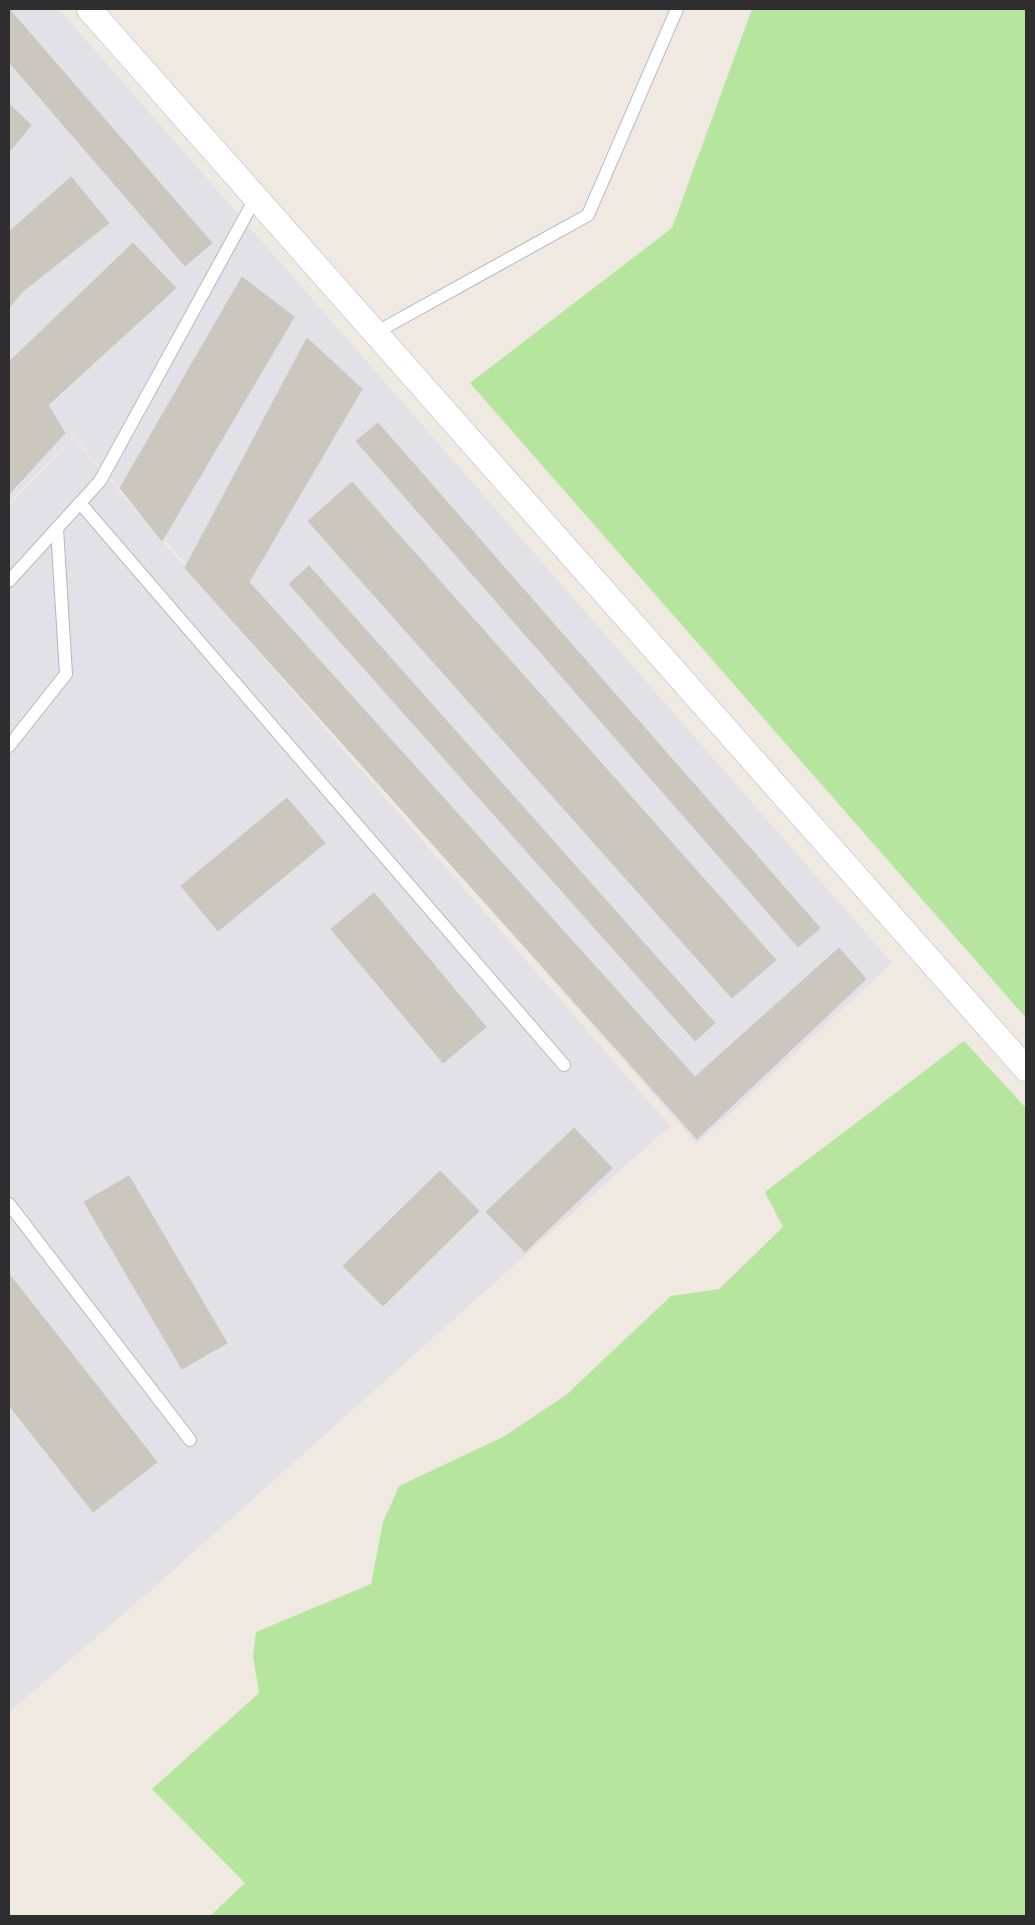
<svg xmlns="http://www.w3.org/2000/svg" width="1035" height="1925" font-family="'Noto Sans',sans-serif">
<rect width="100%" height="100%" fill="#efe9e1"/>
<g fill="#e3e1e8">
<path d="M9,9h50l833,954 -195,181 -624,-708 -64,67z"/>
<path d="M73,438l597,688 -519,464 -142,122v-1206z"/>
</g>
<g fill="#b6e59e">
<path d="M752,9h274v1009l-556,-635 202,-155z"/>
<path d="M964,1041l62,67v808h-816l35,-33 -93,-94 107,-96 -6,-37 3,-24 115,-48 12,-62 16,-36 104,-49 63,-42 105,-99 48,-7 64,-62 -18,-35z"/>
</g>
<g fill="#cbc7bf" stroke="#cbc5ba">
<path d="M9,9l203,234 -27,23 -176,-204z"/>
<path d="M9,104l22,21 -21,26 -1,-1z"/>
<path d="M71,177l38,46 -87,69 -13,16v-76z"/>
<path d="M133,243l43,45 -128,117 17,28 -56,61v-132z"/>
<path d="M242,277l52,40 -132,224 -42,-53z"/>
<path d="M307,338l55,51 -113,193 446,495 144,-129 27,31 -169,160 -512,-571z"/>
<path d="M378,423l442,505 -22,19 -442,-506z"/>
<path d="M352,482l424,478 -44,38 -424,-477z"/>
<path d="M309,566l406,457 -20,18 -406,-457z"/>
<path d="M287,798l38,45 -107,88 -37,-45z"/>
<path d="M374,893l112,134 -43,36 -112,-134z"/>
<path d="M574,1128l38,40 -87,84 -39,-40z"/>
<path d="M440,1171l39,40 -96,95 -40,-40z"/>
<path d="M129,1176l98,167 -45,26 -98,-167z"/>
<path d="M9,1274l148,188 -64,50 -84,-107z"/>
</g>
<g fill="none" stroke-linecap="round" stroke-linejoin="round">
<g stroke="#b4b7c1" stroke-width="14">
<g id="lane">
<path d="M375,333l213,-118 89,-206"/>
<path d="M80,503l484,562"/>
<path d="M9,581l91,-100 156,-284"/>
<path d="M9,746l57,-72 -9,-146"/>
<path d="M9,1204l181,236"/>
</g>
</g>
<g stroke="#b4b7c1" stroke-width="26">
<path id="street" d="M89,9l937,1060"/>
</g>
<use href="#lane" stroke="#fff" stroke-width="12"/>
<use href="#street" stroke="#fff" stroke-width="25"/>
</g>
<rect width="1035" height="1925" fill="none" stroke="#2e2e2e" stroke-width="20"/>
</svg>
